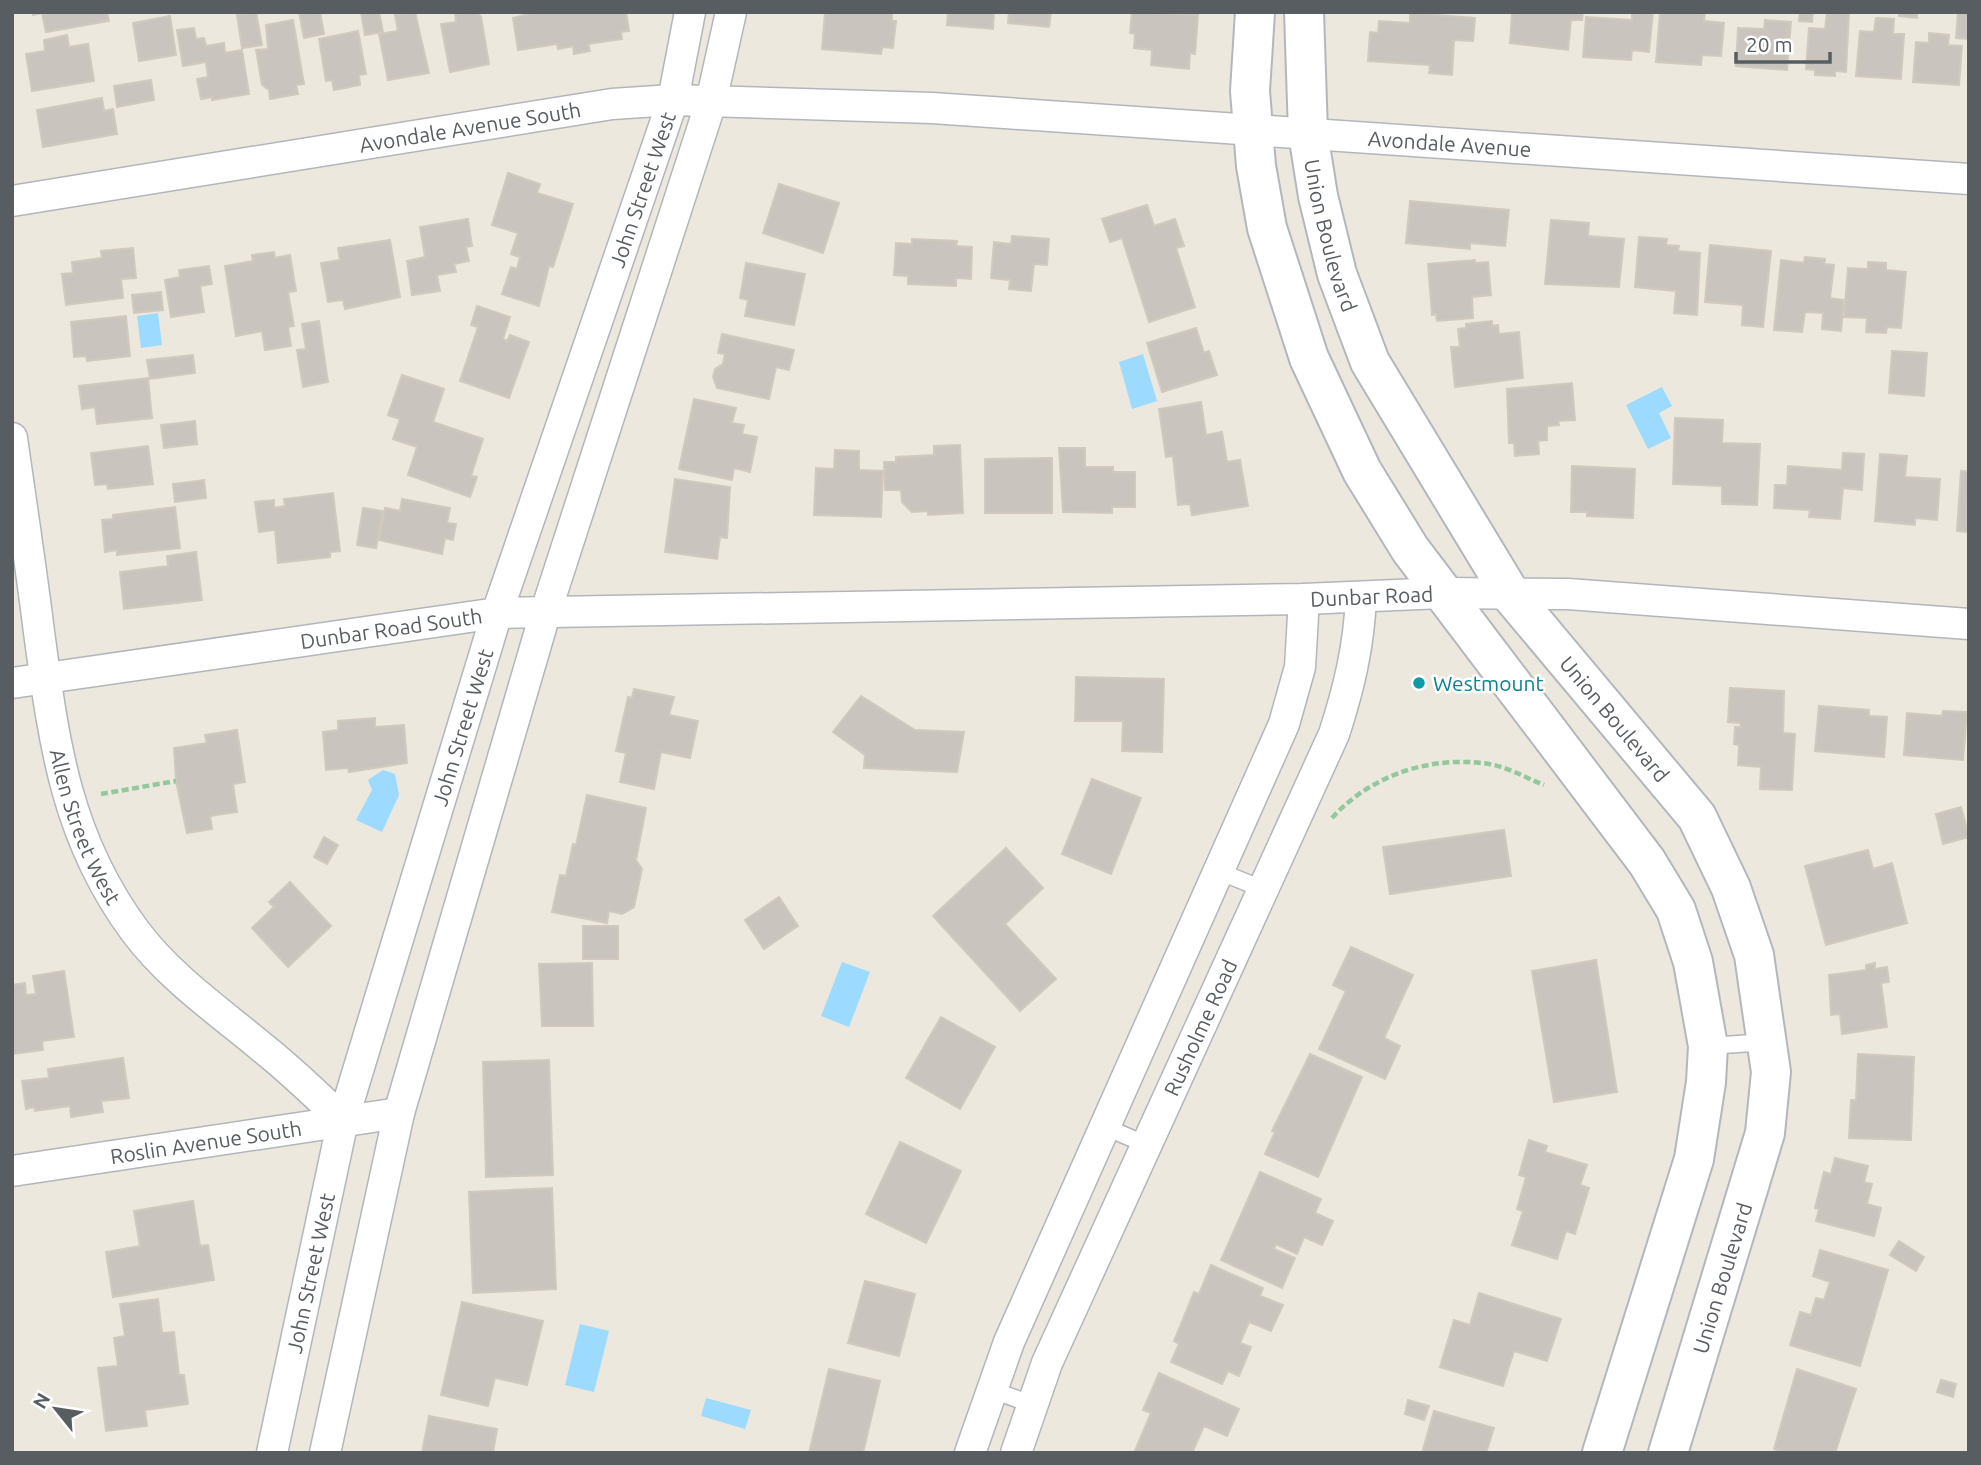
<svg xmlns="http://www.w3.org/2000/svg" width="1981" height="1465" font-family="Ubuntu,sans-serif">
<rect width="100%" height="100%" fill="#ece8de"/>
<g fill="#9cdbff">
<path d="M158,313l4,32 -21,3 -4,-32z"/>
<path d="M1143,354l14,47 -25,8 -13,-47z"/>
<path d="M1662,387l10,19 -13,7 12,25 -23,11 -22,-44z"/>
<path d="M383,770l12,4 4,21 -17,37 -26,-12 16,-30 -4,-10z"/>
<path d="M842,962l28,10 -21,55 -28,-11z"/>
<path d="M580,1324l29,7 -15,61 -29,-7z"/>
<path d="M706,1398l45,12 -6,19 -44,-13z"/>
</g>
<g fill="#c9c5be" stroke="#d1c9bd" stroke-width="2">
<path d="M32,12h75l2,9 -63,11 -4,-19 -9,2z"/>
<path d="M256,12l6,33 -20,3 -5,-33z"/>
<path d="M299,12h21l4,22 -20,4z"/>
<path d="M361,12h18l4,20 -18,3z"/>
<path d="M415,12l14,61 -41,7 -9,-46 19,-3 -3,-16z"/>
<path d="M455,12h22l4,5 8,47 -39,8 -9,-48 15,-2z"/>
<path d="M537,12h89l3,19 -8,1 1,7 -34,5 2,7 -16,3 -1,-8 -15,3 -1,-5 -39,6 -5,-32z"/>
<path d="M825,12h67v9h4l-3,27 -11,-1 -1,7 -59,-5z"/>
<path d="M948,12h46l-1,17 -46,-4z"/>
<path d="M1009,12h42l-2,15 -41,-4z"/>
<path d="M1132,12l66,3 -3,39 -5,-1 -1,16 -38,-4 1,-15 -18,-2 1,-14 -5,-1z"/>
<path d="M1512,12h71l-1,8h-11l-3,30 -58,-7z"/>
<path d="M1632,12h21l-4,40 -17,-2 -1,10 -48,-3 3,-40 46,3z"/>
<path d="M1660,12h45l-1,9 20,2 -3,33 -19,-1 -1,10 -45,-3z"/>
<path d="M1800,12h13l-1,10 -13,-1z"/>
<path d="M1827,12h22l-3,60 -11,-1v5l-20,-1v-5l-9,-1 3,-41 16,1z"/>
<path d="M1899,12h18v6l-18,-2z"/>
<path d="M1958,12h11v27l-13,-1z"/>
<path d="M1410,13l65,5 -2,23 -19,-1 -2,35 -23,-2 1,-8 -62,-4 2,-29 8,1 1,-12 31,2z"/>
<path d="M170,16l6,39 -37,6 -6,-38z"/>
<path d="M1876,18l18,1 -1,15h11l-3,45 -45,-3 4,-45 14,1z"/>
<path d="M293,20l11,64 -8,1 2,9 -28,5 -1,-9 -7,-5 -6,-35 12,-1 -2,-24z"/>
<path d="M1765,20l26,2 -4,48 -51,-4 2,-38 26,1z"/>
<path d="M194,28l2,11 8,-1 2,8 18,-3 1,10 17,-3 7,44 -37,6v-3l-11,2 -4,-20 11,-2 -2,-15 -23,4 -6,-36z"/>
<path d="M358,31l8,43 -7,1 1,10 -26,5 -2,-10 -6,1 -7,-42z"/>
<path d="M1929,33l20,2 -1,10 14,1 -3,39 -46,-3 3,-40 13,1z"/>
<path d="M67,35l2,12 19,-3 6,37 -62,10 -6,-37 19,-3 -1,-11z"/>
<path d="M151,80l3,20 -37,7 -3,-21z"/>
<path d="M102,98l2,13 9,-2 4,25 -74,13 -6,-37z"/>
<path d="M508,173l32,11 -3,9 36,11 -20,63 -4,-1 -10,40 -37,-12 9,-27 6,2 3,-12 -9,-3 7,-21 -26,-8z"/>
<path d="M779,184l60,19 -16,50 -60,-20z"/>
<path d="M1410,201l99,9 -4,36 -35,-3v6l-64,-6z"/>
<path d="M1147,205l7,21 21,-7 9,27 -8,2 19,59 -46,15 -27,-84 -12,4 -8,-23z"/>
<path d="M468,219l4,27 -6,1 3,14 -15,3 2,8 -19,3 3,16 -28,4 -5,-34 18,-4 -5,-30z"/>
<path d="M1551,220l38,3 -1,13 36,3 -5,48 -74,-3z"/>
<path d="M1012,236l37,3 -2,26 -13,-1 -3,27 -22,-2 1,-9 -19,-2 3,-36 17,2z"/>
<path d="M1639,237l28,2 -1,6 13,1 -1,5 22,2 -3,62 -23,-2 2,-22 -41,-4z"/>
<path d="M912,239l45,2 -1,5 16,1 -1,32 -15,-1v8l-48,-2v-8l-14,-1 2,-32 16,1z"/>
<path d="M390,240l10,57 -55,12 -2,-9 -15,2 -7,-39 19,-3 -2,-12z"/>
<path d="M1710,245l61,6 -8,76 -21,-2 1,-20 -38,-3z"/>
<path d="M133,248l3,30 -15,1 2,19 -57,7 -4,-31 11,-1 -1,-11 30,-4 -1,-7z"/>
<path d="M274,252l1,6 15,-3 6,36 -8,1 6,34 -6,1 3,19 -26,4 -3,-19 -26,5 -11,-70 28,-5 -1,-6z"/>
<path d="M1805,257l20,2 -1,5 10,1 -4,33 14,2 -3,31 -19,-2 1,-16 -18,-1 -3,20 -28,-2 7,-70 23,3z"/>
<path d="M1475,260v3l13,-1 3,33 -19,2 1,21 -36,3 -1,-7 -4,1 -4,-51z"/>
<path d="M1868,262l18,1v7l20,2 -5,56 -14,-1 -1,6 -20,-1 1,-14 -23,-1 4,-49 20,1z"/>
<path d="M746,263l59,11 -11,51 -49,-9 3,-16 -8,-2z"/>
<path d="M209,266l3,18 -12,2 4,26 -33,5 -6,-37 15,-3 -1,-7z"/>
<path d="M161,292l2,18 -29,3 -2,-18z"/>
<path d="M477,306l33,11 -7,22 4,2 3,-6 19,7 -20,56 -49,-17 18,-54 -7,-2z"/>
<path d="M126,316l4,40 -43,5 -1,-5 -12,1 -3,-35z"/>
<path d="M319,321l9,61 -25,5 -6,-37 9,-1 -4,-25z"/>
<path d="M1492,321v5l6,-1 1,9 20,-2 4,46 -68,9 -4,-40h9l-2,-18 8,-1v-4z"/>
<path d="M1196,328l8,25 5,-2 8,24 -55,17 -15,-49z"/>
<path d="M722,334l72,16 -5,20 -13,-3 -7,32 -52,-11 -4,-11 2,-8 8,-5 2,-10 -7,-1z"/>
<path d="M1892,351l35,2 -3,43 -35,-3z"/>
<path d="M193,355l2,18 -45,6 -3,-19z"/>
<path d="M402,375l42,14 -11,33 50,17 -12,37 6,1 -7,20 -62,-22 9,-28 -24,-8 7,-20 -12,-4z"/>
<path d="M148,378l4,40 -55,6 -2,-17 -13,2 -3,-23z"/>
<path d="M1572,383l3,37 -17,1 1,4 -12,1v14l-9,1 1,13 -24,2 -1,-13h-5l-2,-54z"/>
<path d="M694,399l42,9 -4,15 12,2 -2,9 15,3 -7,35 -16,-4 -2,12 -53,-11z"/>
<path d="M1201,402l5,33 16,-3 5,30 13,-2 8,46 -56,9 -2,-11 -12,1 -5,-49 -7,1 -7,-48z"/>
<path d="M1675,418l48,2 -1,23 38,1 -3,61 -35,-1v-18l-49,-2z"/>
<path d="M195,421l2,23 -33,4 -3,-23z"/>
<path d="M960,445l3,68 -35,2v-4l-16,1 -10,-10 -1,-12h-16l-1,-28h12v-5l38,-2v-9z"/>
<path d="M148,446l5,38 -45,5 -1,-5 -12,1 -4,-32z"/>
<path d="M1059,448h26v19h28v5h22v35h-23v6l-49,-1z"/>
<path d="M835,450l24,1v19l24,1 -2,46 -67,-2 2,-47 18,1z"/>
<path d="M1843,453l21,1 -2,36 -19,-2 -3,31 -31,-2 1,-7 -36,-2 1,-23h12l1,-19 54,4z"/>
<path d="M1880,454l27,2 -2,21 35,2 -3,41 -22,-2v7l-40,-4z"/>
<path d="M1052,458v55h-67v-54z"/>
<path d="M1572,466l63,3 -2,49 -46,-2v-4h-16z"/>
<path d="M1961,471l8,1v60l-12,-1z"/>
<path d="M675,479l55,8 -3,51 -7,-1 -3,22 -52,-7z"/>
<path d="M204,480l2,18 -31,4 -2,-18z"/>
<path d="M333,493l7,58 -10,1v5l-52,6 -3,-33 -16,2 -4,-30 19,-2v8l11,-2 -1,-7z"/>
<path d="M402,499l48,9 -3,15 9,1 -3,16 -8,-2 -3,16 -63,-14 6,-32 15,3z"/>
<path d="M175,507l5,41 -63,7v-5l-12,2 -3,-32 11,-1v-4z"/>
<path d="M363,508l20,3 -7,37 -19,-3z"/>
<path d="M196,552l6,48 -78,9 -4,-37 48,-6 -1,-10z"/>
<path d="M1076,677l88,2 -2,73 -40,-1 1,-30h-48z"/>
<path d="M1730,688l54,3 -1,42 12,1 -3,56 -32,-1 1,-22 -23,-2 1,-20 -5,-1 1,-17h6l-1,-4 -12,-1z"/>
<path d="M634,689l40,8 -5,18 29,6 -8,37 -29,-6 -7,37 -34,-7 6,-29 -10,-2 12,-54 4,1z"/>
<path d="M861,696l54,34 49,2 -7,40 -93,-4 1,-13 -32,-23z"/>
<path d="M1819,706l50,4v6l18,1 -3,40 -69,-6z"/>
<path d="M1943,711l24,1 -4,48 -59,-5 3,-42 35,3z"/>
<path d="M375,718v9l29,-2 3,38 -58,9 -1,-4 -22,2 -3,-38 15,-2v-9z"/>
<path d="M237,730l8,52 -12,2 4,28 -27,4 2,13 -25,4 -11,-52 -2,-33 33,-5 -2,-8z"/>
<path d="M1092,779l49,19 -30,76 -49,-20z"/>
<path d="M587,795l59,13 -10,52 6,9 -8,38 -12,7 -13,-3 -2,12 -55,-11 8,-37 6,1 7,-32 3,1z"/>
<path d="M1961,807l8,30 -26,7 -7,-30z"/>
<path d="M1504,830l7,46 -121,18 -7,-47z"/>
<path d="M324,837l14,8 -11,19 -13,-7z"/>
<path d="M1006,848l37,40 -38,36 51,55 -36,32 -87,-95z"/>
<path d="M1868,850l5,19 19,-6 15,60 -81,22 -21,-79z"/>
<path d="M290,882l41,44 -43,41 -36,-39 22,-21 -5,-5z"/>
<path d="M779,897l19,29 -34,23 -19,-29z"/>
<rect x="583" y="926" width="35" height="33"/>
<path d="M1351,947l62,28 -29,63 16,8 -15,33 -66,-30 27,-58 -13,-6z"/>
<path d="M1596,960l21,132 -63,10 -22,-131z"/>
<path d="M592,963l1,63h-51l-3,-62z"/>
<path d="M1875,963v6l12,-2 2,15 -8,1 6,44 -45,7 -2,-20 -9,1 -2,-40 37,-5v-5z"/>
<path d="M64,971l10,66 -32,4 1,9 -31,4v-69l13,-2 1,12 10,-1 -3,-18z"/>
<path d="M941,1017l54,30 -35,62 -54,-31z"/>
<path d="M1310,1054l52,23 -44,100 -53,-23 10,-22 -3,-1z"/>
<path d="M1858,1054l56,3 -3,83 -62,-2 2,-38h5z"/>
<path d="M123,1058l6,40 -28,3 2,11 -32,5 -1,-11 -35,5 -1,-4 -8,2 -4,-28 27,-3 -1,-9z"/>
<path d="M549,1060l4,115 -67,2 -3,-115z"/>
<path d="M1529,1140l18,6 -2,6 42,13 -7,20 9,3 -14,46 -9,-3 -9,28 -45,-14 11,-34 -6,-2 9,-32 -7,-2z"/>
<path d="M900,1142l61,29 -35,72 -60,-29z"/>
<path d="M1835,1158l33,8 -4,16 8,2 -5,20 14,4 -7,28 -58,-15 3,-12 -4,-1 9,-36 7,2z"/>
<path d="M1260,1172l61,27 -6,14 18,8 -11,24 -18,-8 -7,17 -21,-10 -2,5 21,9 -13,30 -61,-28z"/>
<path d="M552,1188l4,101 -83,4 -4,-101z"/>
<path d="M193,1201l7,45 8,-1 6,35 -101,17 -7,-45 34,-6 -6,-35z"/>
<path d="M1899,1241l25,16 -8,14 -26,-16z"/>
<path d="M1820,1250l68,20 -28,96 -70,-21 10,-33 11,3 5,-17 8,2 6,-18 -17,-6z"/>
<path d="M1211,1265l52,23 -3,8 23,9 -12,26 -22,-9 -9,21 11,4 -12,29 -11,-5 -6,13 -51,-22 8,-18 -5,-3 20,-49 5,2z"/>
<path d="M865,1281l50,13 -16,62 -51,-13z"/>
<path d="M1479,1293l82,26 -14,42 -33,-10 -11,35 -63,-19 14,-47 16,5z"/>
<path d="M158,1299l4,34 12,-1 5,43h5l4,29 -43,6 2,16 -41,5 -8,-63 20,-2 -4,-28 11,-2 -5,-32z"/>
<path d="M462,1302l81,19 -16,64 -32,-7 -7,28 -47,-11z"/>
<path d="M829,1369l51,12 -17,72h-54z"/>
<path d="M1797,1369l59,20 -21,64h-48l-13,-4z"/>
<path d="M1159,1373l80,36 -12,27 -23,-10 -12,27h-58l17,-40 -8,-3z"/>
<path d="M1941,1380l15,4 -3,13 -16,-5z"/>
<path d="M1408,1400l21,6 -5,14 -19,-6z"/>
<path d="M1434,1411l60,17 -8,25h-64z"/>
<path d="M429,1416l68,13 -4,24h-71z"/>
</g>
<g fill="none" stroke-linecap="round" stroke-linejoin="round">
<g stroke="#b2b6bb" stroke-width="19">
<g id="lane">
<path d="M1220,872l43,17"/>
<path d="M1708,1046l60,-4"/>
<path d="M1105,1127l40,17"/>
<path d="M992,1390l39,14"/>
</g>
</g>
<g stroke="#b2b6bb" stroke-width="33">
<g id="street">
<path id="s1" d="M12,201l600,-97 61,-4 259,8 1037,71"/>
<path id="s2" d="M12,438c9,64 19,129 27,194 15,111 27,206 96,299 35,47 85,81 129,118 28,22 53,47 79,71"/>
<path id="s3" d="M12,683l485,-70 807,-14 138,-6 126,1 401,30"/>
<path id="s4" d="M12,1171l387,-58"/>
<path id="s5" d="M272,1453l71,-333 154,-507 176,-513 17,-88"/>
<path d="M325,1453l74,-340 146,-499 166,-512 20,-90"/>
<path d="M970,1453l39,-111 275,-618 16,-57 4,-68"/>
<path id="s6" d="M1016,1453l31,-90 287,-629c15,-46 25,-88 27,-137"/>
</g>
</g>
<g stroke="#b3b7bd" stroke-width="42">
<g id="secondary">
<path d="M1255,12l-5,79 6,75 11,62 42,130 53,113 48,78 237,313 29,48 17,52 15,84 -2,36 -12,77 -92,294"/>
<path id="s7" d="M1304,12l4,121 10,63 19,78 33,88 141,233 186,222 34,71 23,67 17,117 -6,61 -97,320"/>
</g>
</g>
<g stroke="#92c89c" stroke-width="4.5" stroke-dasharray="7 3.5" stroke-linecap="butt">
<path d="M101,794l75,-13"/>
<path d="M1332,818c39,-43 99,-63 157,-54 19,3 37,14 55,21"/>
</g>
<use href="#lane" stroke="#fff" stroke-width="16"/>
<use href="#street" stroke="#fff" stroke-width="30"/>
<use href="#secondary" stroke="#fff" stroke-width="38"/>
</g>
<circle fill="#0f9aa8" stroke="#fff" stroke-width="2.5" cx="1419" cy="683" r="7"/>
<g text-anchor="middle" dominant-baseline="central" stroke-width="5" stroke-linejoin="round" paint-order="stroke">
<g font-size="21" fill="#585d61" stroke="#fff">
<text stroke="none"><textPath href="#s1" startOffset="464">Avondale Avenue South</textPath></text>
<text stroke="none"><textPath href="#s1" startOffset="1447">Avondale Avenue</textPath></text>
<text stroke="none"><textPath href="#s5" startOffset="1318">John Street West</textPath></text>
<text stroke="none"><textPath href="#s7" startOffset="226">Union Boulevard</textPath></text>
<text stroke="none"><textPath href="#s3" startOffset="1365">Dunbar Road</textPath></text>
<text stroke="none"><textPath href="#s3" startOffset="383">Dunbar Road South</textPath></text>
<text stroke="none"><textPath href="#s7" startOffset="793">Union Boulevard</textPath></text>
<text stroke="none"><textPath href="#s5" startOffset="751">John Street West</textPath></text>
<text stroke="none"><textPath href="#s2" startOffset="397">Allen Street West</textPath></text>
<text stroke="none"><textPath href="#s6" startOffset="464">Rusholme Road</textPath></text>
<text stroke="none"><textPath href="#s4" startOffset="196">Roslin Avenue South</textPath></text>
<text stroke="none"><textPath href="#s5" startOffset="184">John Street West</textPath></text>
<text transform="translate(1722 1278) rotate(-73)">Union Boulevard</text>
</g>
<g font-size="21" fill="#0d838f" stroke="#fff" text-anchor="start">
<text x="1433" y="683">Westmount</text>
</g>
</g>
<rect width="1981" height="1465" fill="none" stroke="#585d61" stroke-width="28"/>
<g transform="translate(56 1409) rotate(300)" stroke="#ffffff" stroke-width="5" paint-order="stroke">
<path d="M0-5L12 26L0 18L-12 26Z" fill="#585d61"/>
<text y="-10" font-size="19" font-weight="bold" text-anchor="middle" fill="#585d61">N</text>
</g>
<path d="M1736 52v10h94v-10" fill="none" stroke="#585d61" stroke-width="3.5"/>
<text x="1746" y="52" font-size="21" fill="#585d61" stroke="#ffffff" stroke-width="5" paint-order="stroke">20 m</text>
</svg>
